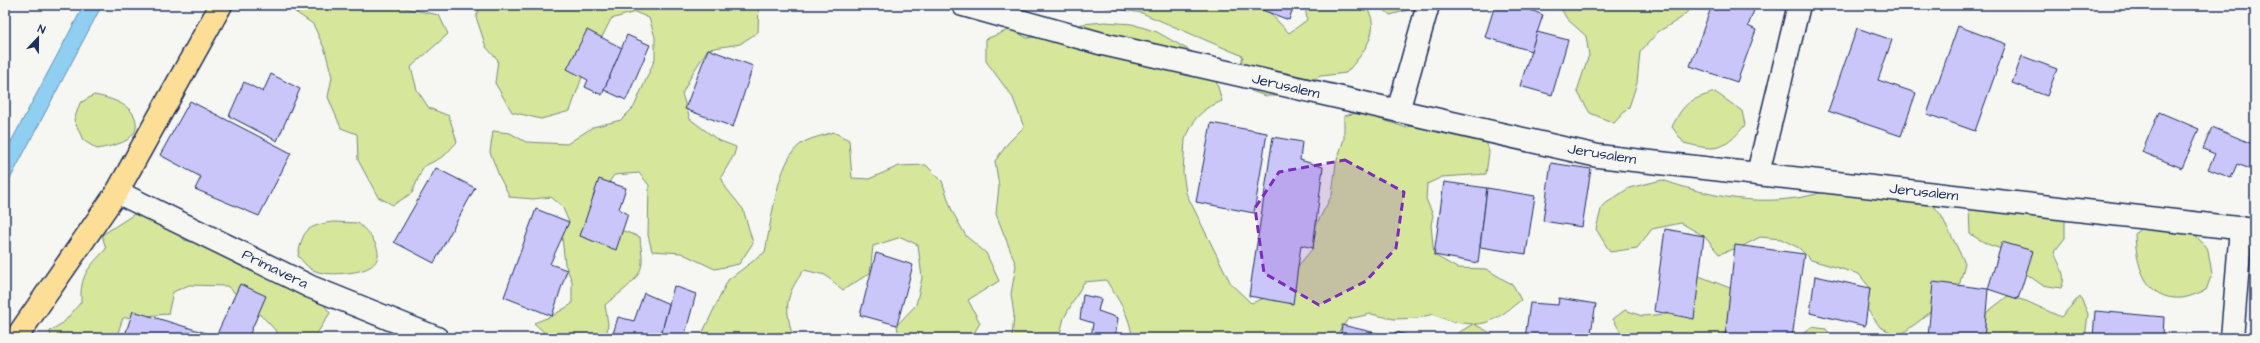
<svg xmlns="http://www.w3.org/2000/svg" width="2260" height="343" font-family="'Architects Daughter',sans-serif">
<rect width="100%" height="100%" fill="#f6f6f2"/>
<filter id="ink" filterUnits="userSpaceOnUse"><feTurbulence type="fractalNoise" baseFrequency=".025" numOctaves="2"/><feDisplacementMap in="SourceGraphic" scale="8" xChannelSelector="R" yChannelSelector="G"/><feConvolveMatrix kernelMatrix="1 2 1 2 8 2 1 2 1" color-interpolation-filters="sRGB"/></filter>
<g filter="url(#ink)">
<g fill="#d6e79b" stroke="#788b7c">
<path d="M285,5h105l49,10 9,19 -37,33 6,23 12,18 20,8 8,26 -13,14 -21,11 -11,26 -19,12 -15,-8 -20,-37 -1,-26 -16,-6 -13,-31 4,-20 -7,-27 -12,-26z"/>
<path d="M481,5h278l-1,27 -18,12 -32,5 -16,25 -10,20 8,25 28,21 18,7 -2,8 -13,22 5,11 17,21 10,34 -14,21 -24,5 -34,-16 -29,-2 -4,-16 1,-50 -10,-12 -25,2 -13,20 -8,25 47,17c0,8 3,18 2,26 -2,19 -24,30 -37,42l3,19 -2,14h-56l-16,-15 18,-7 20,-12v-23l-7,-17 -3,-27 7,-15 -7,-16 -11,-9 -18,2 -23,-2 -11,-21 -9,-24 3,-21 17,2 16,9 41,2 26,-17 28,-7 13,-13 21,-48v-22l-6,-19 -14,-6 -24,7 -29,58 -12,34 -29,8 -29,-7 -17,-29 3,-23 -12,-13 -10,-30z"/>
<path d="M1094,5h156l20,8 19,20 18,-13 -2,-15h59c21,23 -2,50 -18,68l-25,3 -12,5 -24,15h-19l-15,-5 -13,-16 5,-19 -101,-43z"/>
<path d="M1379,5h47l-36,10z"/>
<path d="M1559,5h135l-13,13 -23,14 -18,20 -3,31 -8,24 -15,16 -24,-10 -13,-22 12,-36 -3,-19 -19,-17z"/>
<path d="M1105,22l27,2 25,8 44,25 14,20 7,24 -15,7 -11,10 -11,21 -2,33 3,21 45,91 20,19 24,-9 38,-46 3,-23 16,-30 4,-32 8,-24v-23l16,-4 47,16 18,-11 58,13 6,22 -3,22 -44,3 -15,7 -1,15 7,16 -2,10 3,30 23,13 29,1 27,16 8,15c-13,10 -29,25 -47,24l26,14h-47v-2l20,-12 -21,-2 -19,-8 -15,4 -24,1 -23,-5 -23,5 -14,19h-202c-1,-22 -15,-40 -26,-58l-22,2 -20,36 -5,20h-47l2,-23 -3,-21 5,-29 -20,-51 3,-28 -4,-25 13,-18 16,-16 -11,-29 -27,-37v-22l25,-10 16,9 36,-5 19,-9z"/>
<path d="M1715,92l27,19 3,14c-22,27 -29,26 -61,18l-12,-16c12,-25 18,-27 43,-35z"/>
<path d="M94,95c17,3 45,11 42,33 -1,5 -5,9 -9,12 -9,5 -20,7 -30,9l-14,-9 -9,-20 6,-17z"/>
<path d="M833,132l16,8 3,38 17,1 30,-13 27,-1 16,16 10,30 14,25 20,17 13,28 -31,19 12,23 -9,15h-72l-2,-13 19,-20 6,-27 -4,-33 -17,-8 -28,9 -3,27 -27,17 -18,-15 -21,-5c-20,27 -19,37 -11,68h-93l28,-58 37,-28c6,-27 12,-92 36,-108 8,-6 22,-8 32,-12z"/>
<path d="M1662,180c44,15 87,25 134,18 20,-2 40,-12 60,-13 21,-2 45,4 66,6l19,24 24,48 -6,23 -37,33 -23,17 -19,-9 -13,-18 3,-21 -11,-14 -48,-14 -12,-12 -18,-9 -21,-2 -17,9 -24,8 -15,-18 -23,-13 -29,6 -15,19 -27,4 -14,-23 6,-23 27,-18z"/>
<path d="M150,204l22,8 12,28 24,5 25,-1 72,27 6,16 19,26 -14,22 -34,3 -14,-16 -41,-36 -38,-1 -16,7 -5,22 -45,4 -7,20h-65l-1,-7 14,-9 17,-20c-1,-27 7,-34 25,-53l-4,-14z"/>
<path d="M1969,208l96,3v27l-11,14c4,12 14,23 7,36l-19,-3 -21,-15 -11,-18 -23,-8 -17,-10z"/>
<path d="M2150,218l43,14 15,18 4,24 -6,16c-8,3 -16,7 -24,8 -38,3 -46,-35 -47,-64z"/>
<path d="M333,222l25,1c26,23 31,46 -11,50 -11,1 -25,2 -36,-4 -5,-3 -9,-9 -13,-13 5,-26 8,-30 35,-34z"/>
<path d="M1699,276l31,12 6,23 -14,27h-98l-11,-19 12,-9 17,6 25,-2z"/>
<path d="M2008,296l18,5 35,16 19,-21 8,18 -3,24h-101l2,-25z"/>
<path d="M1811,327l15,2 7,9h-35z"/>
</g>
<path fill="#90cff1" stroke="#618fb6" d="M84,5h18l-92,174 -5,-3v-23z"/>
<g fill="#cbc6f9" stroke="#1b2f5e">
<path d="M1258,5h36l-5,15 -32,-12z"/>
<path d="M1495,5h32l-1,3 17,7 -12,36 -46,-14z"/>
<path d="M1712,5h44l-8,21 8,4 -19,52 -47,-16z"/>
<path d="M1958,26l48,18 -31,87 -48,-17z"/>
<path d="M1857,28l35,12 -14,40 38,13 -15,43 -73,-25z"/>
<path d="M587,30l35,18 -20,47 -17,-8 3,-7 -21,-11z"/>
<path d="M1537,32l31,8 -16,55 -32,-9z"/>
<path d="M627,35l23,10 -24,55 -22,-10z"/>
<path d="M708,49l45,17 -20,61 -48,-18z"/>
<path d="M2022,56l35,13 -10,27 -35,-13z"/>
<path d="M271,74l29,15 -23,52 -48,-25 15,-34 19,10z"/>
<path d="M190,101l101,52 -32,63 -64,-27 6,-12 -41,-22z"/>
<path d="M2159,112l40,17 -17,39 -40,-16z"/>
<path d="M1211,123l56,10 -13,80 -58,-11z"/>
<path d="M2212,127l43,18v19l-2,6 -16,-6 -6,14 -23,-9 7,-15 -12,-5z"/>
<path d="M1273,137l29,5 -2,18 23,7 -10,81 -12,-3 -8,59 -44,-8z"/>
<path d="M1551,163l40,6 -9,58 -39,-6z"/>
<path d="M436,168l39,20 -41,75 -40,-21z"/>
<path d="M599,179l27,9 -7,21 9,5 -12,36 -36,-14z"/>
<path d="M1444,182l43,6 -9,75 -44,-8z"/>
<path d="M1487,188l48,8 -9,58 -46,-7z"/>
<path d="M536,209l33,13 -19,42 17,6 -15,46 -48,-19z"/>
<path d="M1665,229l39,7 -10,83 -40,-8z"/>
<path d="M2002,242l31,9 -15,48 -30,-10z"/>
<path d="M1735,245l69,9 -12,84h-67z"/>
<path d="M876,253l37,12 -16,60 -37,-10z"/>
<path d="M1815,276l55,12 -5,38 -55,-13z"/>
<path d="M1933,282l55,7 -4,49h-56z"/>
<path d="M240,284l26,12 -18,42h-25l-7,-2z"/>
<path d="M674,286l22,8 -12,44h-24z"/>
<path d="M644,293l25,11 -9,34h-34l-13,-4 5,-17 16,4z"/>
<path d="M1083,295l18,4 -3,12 20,7 -3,20h-24l2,-15 -13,-4z"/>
<path d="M1559,298l37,6 -6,34h-65l5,-35 28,2z"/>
<path d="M133,311l83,25 -1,2h-91z"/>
<path d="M2095,311l69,6 -1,19 10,2h-80z"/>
<path d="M1342,325l43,10 -1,3h-44z"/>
<path d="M1395,332l24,6h-24z"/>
</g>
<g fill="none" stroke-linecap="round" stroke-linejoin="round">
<g stroke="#1b2f5e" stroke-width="25">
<g id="minor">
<path d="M963,5l140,39 495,112 657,74"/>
<path d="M1398,111l30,-106"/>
<path d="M1758,173l41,-168"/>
<path d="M117,192l194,95 126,51"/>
<path d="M2232,338l9,-110"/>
</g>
</g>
<g stroke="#1b2f5e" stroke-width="25">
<path id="major" d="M16,338l101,-146 104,-187"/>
</g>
<use href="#minor" stroke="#f6f6f2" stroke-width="22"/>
<use href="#major" stroke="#fcde96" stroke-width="22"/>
</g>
</g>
<path fill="#7b2cbf" fill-opacity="0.2" stroke="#7b2cbf" stroke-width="3" stroke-dasharray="8 5" stroke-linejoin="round" d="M1345,160l59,32 -8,56 -30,33 -47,24 -55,-32 -9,-65 24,-36z"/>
<g text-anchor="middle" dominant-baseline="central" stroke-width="4" stroke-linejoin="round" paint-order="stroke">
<g font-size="15" fill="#1b2f5e" stroke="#f6f6f2">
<text transform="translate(1286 86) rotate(13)">Jerusalem</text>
<text transform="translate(1602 154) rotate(9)">Jerusalem</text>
<text transform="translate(1924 192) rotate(6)">Jerusalem</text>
<text transform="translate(275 269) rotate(26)">Primavera</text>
</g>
</g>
<rect width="2260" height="343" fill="none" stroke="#f6f6f2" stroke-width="20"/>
<rect x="10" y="10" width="2240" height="323" fill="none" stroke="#1b2f5e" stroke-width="1.5" filter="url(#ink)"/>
<g transform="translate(38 38) rotate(22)" stroke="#f6f6f2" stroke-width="3" paint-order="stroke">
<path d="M0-3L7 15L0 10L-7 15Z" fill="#1b2f5e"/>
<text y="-6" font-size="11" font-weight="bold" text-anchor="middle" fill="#1b2f5e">N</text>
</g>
</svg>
